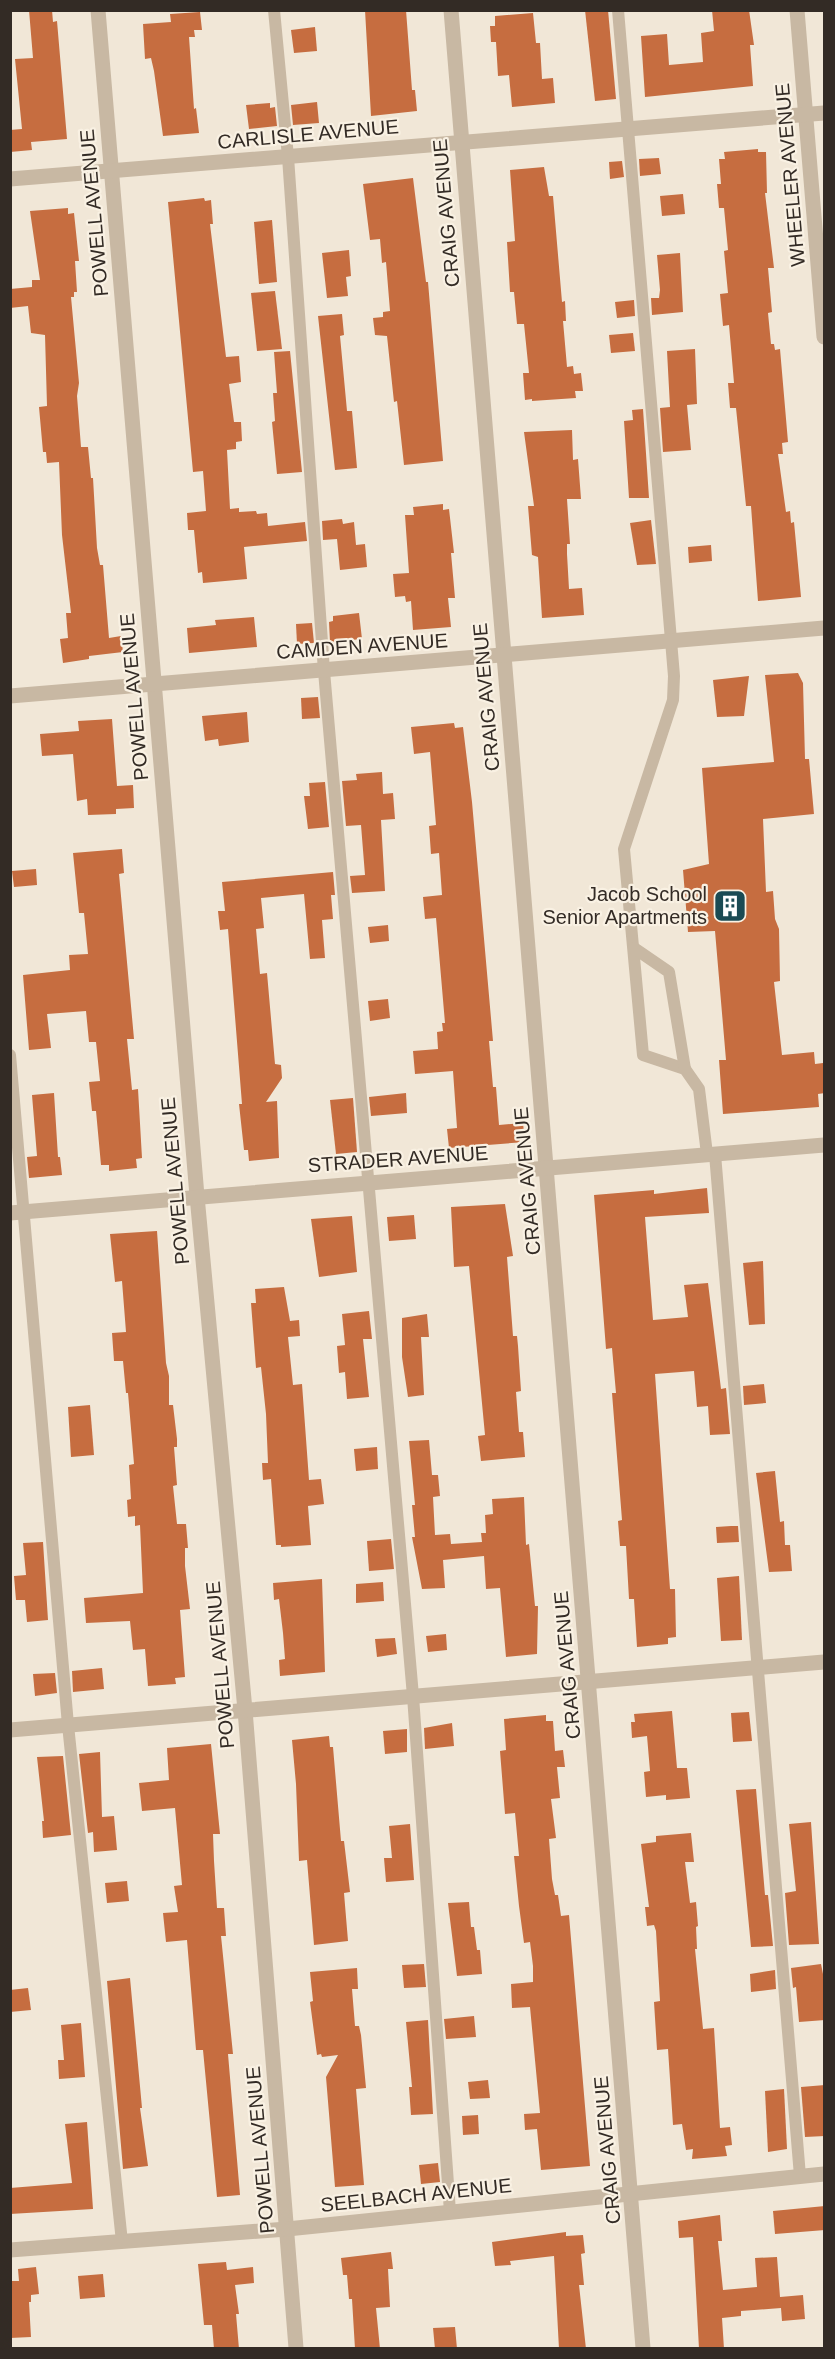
<svg xmlns="http://www.w3.org/2000/svg" width="835" height="2359" font-family="Helvetica,sans-serif">
<rect width="100%" height="100%" fill="#f1e7d7"/>
<g fill="#c66d40">
<path d="M29,10h23l1,12 4,-1 10,118 -36,3 1,8 -22,2v-22l12,-1 -7,-70 18,-1z"/>
<path d="M365,10h41l6,80h3l2,21 -46,5z"/>
<path d="M585,10h23l8,89 -21,2z"/>
<path d="M712,10h37l5,35h-4l3,41 -108,11 -4,-61 26,-2 2,31 34,-3 -2,-29 13,-2z"/>
<path d="M200,12l2,18h-8l1,7h-6l5,72 2,-1 3,25 -36,3 -9,-65 -3,-13 -6,1 -2,-35 28,-2 -1,-8z"/>
<path d="M533,13l3,30h4l2,36 11,-1 2,25 -43,4 -3,-32 -11,1 -2,-34h-5l-1,-16h5v-10z"/>
<path d="M315,27l2,24 -23,2 -3,-23z"/>
<path d="M317,102l2,21 -26,2 -2,-20z"/>
<path d="M270,103v5l5,-1 2,19 -28,3 -3,-24z"/>
<path d="M758,149v3h8l1,41h-2l9,75h-6l4,44 -4,1 3,31h3l1,6 5,-1 8,93 -6,1 1,11h-5l8,58 4,-1 1,12 3,-1 7,75 -43,4 -7,-95h-5l-10,-98h-6l-2,-25h6l-5,-58 -6,1 -3,-32 8,-1 -4,-42 4,-1 -4,-42h-5l-2,-24h4l-2,-25h6l-1,-7z"/>
<path d="M659,158l2,16 -21,2 -1,-17z"/>
<path d="M622,161l2,16 -14,2 -1,-17z"/>
<path d="M544,167l5,29h4l9,106 3,-1 1,20h-3l4,46 6,-1 1,8 7,-1 2,18h-8l1,7 -44,3v-2l-7,1 -2,-27h6l-5,-49h-7l-3,-32h-4l-3,-50 8,-1 -5,-71z"/>
<path d="M413,178l13,104h2l15,179 -39,4 -7,-64 -3,1 -7,-66 -12,-1 -2,-17 10,-1v-5l7,-1 -4,-49 -4,1 -2,-24 -10,1 -7,-56z"/>
<path d="M683,194l2,20 -23,2 -2,-20z"/>
<path d="M204,198l1,3 6,-1 2,24h-3l16,133 13,-1 2,26 -12,2 5,38h7l1,19 -6,1v7l-9,1 3,59 9,-1v4l17,-1 1,3 10,-1 1,13 37,-4 2,19 -63,6 3,32 -44,4 -1,-11 -4,1 -4,-43h-6l-1,-17 19,-2 -3,-40 -10,1 -25,-270z"/>
<path d="M68,208v6l6,-1 5,48h-4l2,31h-3v5h-3l8,86 -2,13 4,51h7l3,31h2l4,70 3,17h3l6,73 12,-2 2,16 -34,4v3l-26,4 -3,-24 8,-1 -2,-25h5l-9,-78 -3,-73 -12,1 -1,-11h-3l-4,-45 8,-1 -2,-71 -14,-2 -3,-27 -18,2v-19l22,-2v-7h8l-10,-69z"/>
<path d="M272,220l5,62 -18,2 -5,-62z"/>
<path d="M349,250l2,26 -5,1 2,19 -21,2 -5,-45z"/>
<path d="M680,253l3,59 -31,3 -1,-17h8l1,-8 -3,-35z"/>
<path d="M275,291l7,58 -25,2 -6,-58z"/>
<path d="M634,300l1,16 -18,2 -2,-16z"/>
<path d="M342,314l2,21 -4,1 7,75h5l5,57 -22,2 -17,-154z"/>
<path d="M633,333l2,18 -24,2 -2,-18z"/>
<path d="M695,349l2,55 -10,1 4,45 -28,2 -3,-44 10,-1 -3,-56z"/>
<path d="M290,351l12,121 -25,2 -5,-52 3,-1 -2,-28h4l-3,-41z"/>
<path d="M643,409l6,89h-20l-5,-77 9,-1 -1,-10z"/>
<path d="M572,430l1,30 5,-1 3,40h-14l3,45h-3v10l2,35 13,-1 2,27 -42,3 -4,-61 -6,-2 -4,-49h6l-10,-74z"/>
<path d="M443,504v6l6,-1 5,44h-3l4,45h-7l3,29 -38,3 -2,-29 -5,1 -1,-6 -10,1 -2,-23 16,-1 -4,-58h9l-1,-8z"/>
<path d="M342,519l1,5 11,-2 2,23 9,-1 2,23 -27,3 -3,-31 -14,1 -1,-19z"/>
<path d="M651,520l5,44 -19,1 -7,-42z"/>
<path d="M711,545l1,16 -23,2 -1,-16z"/>
<path d="M359,613l3,26 -32,3 -1,-20 4,-1v-5z"/>
<path d="M254,617l3,30 -68,6 -2,-25 29,-3 -1,-5z"/>
<path d="M312,623l2,20 -17,1 -1,-20z"/>
<path d="M798,673l5,10 2,76h4l5,55 -51,5 3,73 7,-1 2,28 4,10 1,52 -6,1 8,73 32,-3 1,12 8,-1 2,30 -7,1 1,13 -96,7 -4,-54h7l-11,-129 -27,1 -5,-62 26,-6 -7,-96 72,-6 -9,-87z"/>
<path d="M749,676l-5,40 -27,1 -4,-37z"/>
<path d="M318,697l2,21 -18,1 -1,-21z"/>
<path d="M247,712l2,30 -30,4 -1,-7 -13,2 -3,-25z"/>
<path d="M112,719l5,67 16,-1 1,23 -18,1v5l-28,1 -1,-16 -10,2 -4,-47 -31,2 -2,-22 39,-3 -1,-10z"/>
<path d="M454,723l1,5 8,-1 9,75 21,239h-4l4,46h3l3,38 24,-2 2,19 -76,6 -2,-19 10,-1 -4,-57 -38,3 -2,-23 25,-2 -1,-17 6,-1 -1,-8h3l-9,-105 -11,1 -2,-22 19,-2 -3,-42 -8,1 -2,-28 7,-1 -6,-73 -16,2 -3,-27z"/>
<path d="M382,772l1,22 10,-1 2,26 -14,1 4,71 -33,2 -2,-17 15,-1 -4,-50 -15,1 -4,-45 15,-1 -1,-6z"/>
<path d="M325,782l4,45 -21,2 -4,-33h6l-1,-13z"/>
<path d="M122,849l2,24 -5,1 15,165h-7l5,51 6,-1 4,69 -6,1 1,9 -28,3v-6h-8l-5,-54h-4l-3,-29 11,-1 -4,-39h-7l-3,-31 -39,3 4,34 -22,2 -6,-75 47,-5 -1,-15 19,-1 -4,-41h-5l-6,-60z"/>
<path d="M36,869l1,16 -23,2 -2,-16z"/>
<path d="M333,872l2,23h-4l2,24 -11,1 3,38 -15,1 -6,-65 -43,4 3,30 -8,1 4,45 7,-1 8,91 6,1 1,13 -16,24 11,-1 2,57 -30,3 -1,-11h-4l-5,-46h3l-14,-175 -8,1 -2,-19h7l-3,-29z"/>
<path d="M388,925l1,16 -19,2 -2,-16z"/>
<path d="M388,999l2,19 -20,3 -2,-20z"/>
<path d="M54,1093l4,64h2l2,18 -33,3 -2,-21 10,-1 -5,-61z"/>
<path d="M406,1093l1,20 -36,3 -2,-19z"/>
<path d="M353,1098l4,54 -21,2 -6,-54z"/>
<path d="M707,1188l2,25 -64,4 8,103 35,-3 -4,-32 24,-2 13,106 5,-1 4,46 -20,1 -2,-29 -11,1 -3,-36 -39,3 15,215h5l1,48 -8,1v6l-31,3 -3,-48h-5l-3,-53h-6l-2,-25 4,-1 -10,-127h4l-4,-45 -6,1 -12,-154 60,-5v4z"/>
<path d="M505,1204l8,52 -6,1 6,79h4l1,10 3,45 -5,1 3,40h4l2,25 -44,4 -3,-25 7,-1 -16,-169 -15,1 -3,-60z"/>
<path d="M414,1215l2,24 -27,2 -2,-24z"/>
<path d="M352,1216l5,56 -38,5 -8,-58z"/>
<path d="M157,1231l9,132 3,13v29h4l4,34v8h-3l3,38 -4,1 4,38h9l2,24h-3v18l5,43 -10,1 5,67 -10,1 1,6 -28,2 -3,-37 -12,1 -3,-29 -44,2 -2,-25 59,-5 -3,-68 -5,1v-10l-7,1 -1,-17 4,-1 -2,-34 5,-1 -6,-71h-2l-3,-32h-9l-2,-28 14,-1 -4,-51 -7,1 -5,-48z"/>
<path d="M763,1261l2,63 -16,1 -6,-62z"/>
<path d="M284,1287l6,34 9,-1 1,16 -12,1 5,48 9,-1 7,96 12,-1 3,25 -16,2 3,39 -30,2v-2h-5l-5,-66 -8,1 -1,-17h6l-2,-49 -5,-47 -5,1 -5,-65h5l-1,-14z"/>
<path d="M369,1311l3,28h-9l6,58 -22,2 -2,-27 -6,1 -2,-27 8,-1 -3,-31z"/>
<path d="M427,1314l2,23h-8l3,58 -16,2 -6,-40v-39z"/>
<path d="M764,1384l2,19 -22,2 -1,-19z"/>
<path d="M90,1405l4,50 -23,2 -3,-50z"/>
<path d="M429,1440l3,35h6l2,21 -7,1 2,38 15,-1 1,10 31,-2 -1,-9h5l-1,-18 8,-1 -1,-15 32,-2 2,48 3,-1 6,62h3l-1,48 -31,3 -6,-69 -14,1 -2,-33 -41,4 2,28 -23,1 -10,-52h3l-3,-32h3l-6,-64z"/>
<path d="M377,1447l1,22 -22,2 -2,-22z"/>
<path d="M775,1471l5,51 4,-1 1,24h5l2,26 -23,1 -13,-99z"/>
<path d="M731,1526h7l1,16 -22,1 -1,-16z"/>
<path d="M391,1539l3,30 -25,2 -2,-30z"/>
<path d="M43,1542l5,78 -21,2 -2,-22h-9l-2,-24 12,-1 -3,-32z"/>
<path d="M739,1576l3,64 -21,1 -4,-63z"/>
<path d="M322,1579l3,93 -45,4 -1,-16 6,-1 -2,-26 -4,-34 -5,1 -1,-17z"/>
<path d="M383,1582l1,19 -28,2v-19z"/>
<path d="M446,1634l1,16 -19,2 -2,-16z"/>
<path d="M395,1638l2,16 -20,3 -2,-18z"/>
<path d="M102,1668l2,21 -31,3 -1,-21z"/>
<path d="M55,1673l2,20 -22,3 -2,-22z"/>
<path d="M672,1711l5,57h10l3,30 -24,2v-5l-20,2 -2,-25 6,-1 -3,-35 -15,2 -1,-16h4l-1,-8z"/>
<path d="M749,1712l3,29 -19,1 -2,-29z"/>
<path d="M546,1715v6h7l2,30 8,-1 2,17h-8l3,31 -9,1 5,39 -7,1 3,40 3,16h3l3,21 8,-1 21,251 -49,4 -4,-41 -12,1 -1,-16 16,-1 -10,-106 -18,1 -1,-24 22,-2v-16l-3,-24 -6,1 -5,-37 -5,-50h5l-4,-43 -10,1 -5,-63 6,-1 -2,-31z"/>
<path d="M452,1723l2,23 -29,3 -1,-21z"/>
<path d="M407,1729v23l-22,2 -2,-23z"/>
<path d="M329,1736l1,11h3l8,94h3l6,51 -6,1 4,48 -34,4 -7,-85 -8,1 -3,-77 -4,-44z"/>
<path d="M211,1744l9,90h-7l1,27 3,47h7l2,28h-5l12,118h-5l12,141 -23,2 -14,-147h-7l-9,-110 -21,2 -3,-29 15,-1 -4,-26 8,-1 -7,-77 -33,3 -3,-28 30,-3 -2,-32z"/>
<path d="M100,1752l2,65 12,-1 3,34 -23,2 -1,-20 -5,1 -9,-79z"/>
<path d="M63,1756l8,79 -28,3 -1,-17h2l-7,-64z"/>
<path d="M756,1789l9,106h3l5,51 -22,1 -15,-157z"/>
<path d="M811,1822l8,122 -30,1 -4,-52 11,-2 -7,-67z"/>
<path d="M410,1824l4,56 -28,2 -2,-24h8l-3,-32z"/>
<path d="M691,1833l3,29h-9l5,41 6,-1 2,24 -2,1 1,22h-2l8,80 11,-1 6,100 10,-1 2,18 -7,1 2,10 -35,3 1,-10 -7,1 -4,-26 -9,1 -5,-76 -11,1 -3,-48 6,-1 -4,-70 -2,-6 -7,1 -2,-19h4l-8,-63 15,-2v-6z"/>
<path d="M127,1881l2,20 -22,2 -2,-20z"/>
<path d="M469,1902l2,25h3l3,23h3l2,24 -25,2 -9,-73z"/>
<path d="M424,1964l2,23 -22,1 -2,-23z"/>
<path d="M821,1964l4,20v36l-26,2 -3,-35 -3,1 -2,-20z"/>
<path d="M357,1968l1,21h-6l3,37h4l2,9 5,53 -10,1 8,96 -29,2 -9,-110 12,-22 -16,2 -1,-3 -4,1 -7,-53 3,-1 -3,-29z"/>
<path d="M775,1970l1,19 -25,3 -1,-18z"/>
<path d="M130,1978l12,130h-2l8,58 -25,3 -16,-188z"/>
<path d="M28,1988l3,22 -21,2v-22z"/>
<path d="M474,2016l2,21 -30,2 -2,-20z"/>
<path d="M428,2020l5,94 -22,1 -2,-28h3l-6,-65z"/>
<path d="M81,2023l4,54 -26,2 -1,-19h6l-3,-35z"/>
<path d="M488,2080l2,18 -20,1 -2,-17z"/>
<path d="M825,2085v51l-20,1 -4,-50z"/>
<path d="M784,2089l3,60 -19,3 -3,-61z"/>
<path d="M478,2115l1,19 -16,1 -1,-19z"/>
<path d="M87,2122l6,87 -83,5v-26l62,-5 -7,-59z"/>
<path d="M438,2163l2,19 -19,2 -2,-19z"/>
<path d="M825,2206v24l-50,4 -2,-23z"/>
<path d="M720,2215l2,26h-4l5,49 34,-3 -2,-29 22,-1 3,40 23,-2 2,24 -23,2 -1,-13 -40,3v5l-19,2 2,31h-25l-6,-112 -14,1 -1,-17z"/>
<path d="M566,2232v4l17,-1 2,18 -4,1 3,31h-5l7,64h-27l-5,-93 -44,5 1,4 -16,1 -3,-24z"/>
<path d="M391,2252l2,17h-5l2,38 -14,1 4,41h-25l-3,-50h-3l-2,-24h-4l-2,-17z"/>
<path d="M226,2262l1,8 26,-3 1,16 -19,2 4,29h-3l3,35h-25l-2,-24h-8l-6,-61z"/>
<path d="M36,2267l3,27 -8,1v7h-2l2,35 -21,1v-57h9l-1,-12z"/>
<path d="M103,2274l2,23 -25,2 -2,-23z"/>
<path d="M455,2327l2,22h-22l-2,-21z"/>
</g>
<g fill="none" stroke-linecap="round" stroke-linejoin="round">
<g stroke="#c8b8a3" stroke-width="12">
<path d="M274,10l14,147 36,514 89,1025 37,516"/>
<path d="M618,10l56,666 -1,24 -49,149 19,206 42,14 14,20 8,65"/>
<path d="M634,948l35,24 16,97"/>
<path d="M10,1055l58,670 54,517"/>
<path d="M715,1154l85,1022"/>
</g>
<g stroke="#c8b8a3" stroke-width="15">
<path d="M98,10l99,1186 48,514 51,638"/>
<path d="M451,10l192,2338"/>
<path d="M797,10l27,327"/>
<path d="M10,179l814,-66"/>
<path d="M10,696l814,-68"/>
<path d="M10,1213l814,-68"/>
<path d="M10,1730l814,-68"/>
<path d="M10,2250l277,-21 537,-55"/>
</g>
</g>
<defs>
<g id="building-square" transform="scale(1.725)"><rect x="-9" y="-9" width="18" height="18" rx="4" fill="#1b4b54" stroke="#f9f1e3"/><path d="M-4-6H4V6H1V3H-1V6H-4ZM-2.5-4.3h1.7v1.8h-1.7ZM.8-4.3h1.7v1.8H.8ZM-2.5-1h1.7V.8h-1.7ZM.8-1h1.7V.8H.8Z" fill="#fff"/></g>
</defs>
<g fill-rule="evenodd">
<use href="#building-square" x="730" y="906"/>
</g>
<g text-anchor="middle" dominant-baseline="central" stroke-width="4.5" stroke-linejoin="round" paint-order="stroke">
<g font-size="20" fill="#332b25" stroke="#f9f1e3">
<text transform="translate(308 134) rotate(-5)">CARLISLE AVENUE</text>
<text transform="translate(790 175) rotate(-95)">WHEELER AVENUE</text>
<text transform="translate(94 213) rotate(-95)">POWELL AVENUE</text>
<text transform="translate(446 213) rotate(-95)">CRAIG AVENUE</text>
<text transform="translate(362 646) rotate(-4)">CAMDEN AVENUE</text>
<text transform="translate(134 697) rotate(-95)">POWELL AVENUE</text>
<text transform="translate(486 697) rotate(-95)">CRAIG AVENUE</text>
<text transform="translate(398 1159) rotate(-4)">STRADER AVENUE</text>
<text transform="translate(175 1181) rotate(-95)">POWELL AVENUE</text>
<text transform="translate(527 1181) rotate(-95)">CRAIG AVENUE</text>
<text transform="translate(220 1665) rotate(-95)">POWELL AVENUE</text>
<text transform="translate(567 1665) rotate(-95)">CRAIG AVENUE</text>
<text transform="translate(260 2150) rotate(-95)">POWELL AVENUE</text>
<text transform="translate(607 2150) rotate(-95)">CRAIG AVENUE</text>
<text transform="translate(416 2195) rotate(-6)">SEELBACH AVENUE</text>
</g>
<g font-size="20" fill="#332b25" stroke="#f9f1e3" text-anchor="end">
<text x="707" y="894">Jacob School<tspan x="707" dy="23">Senior Apartments</tspan></text>
</g>
</g>
<rect width="835" height="2359" fill="none" stroke="#332b25" stroke-width="24"/>
</svg>
